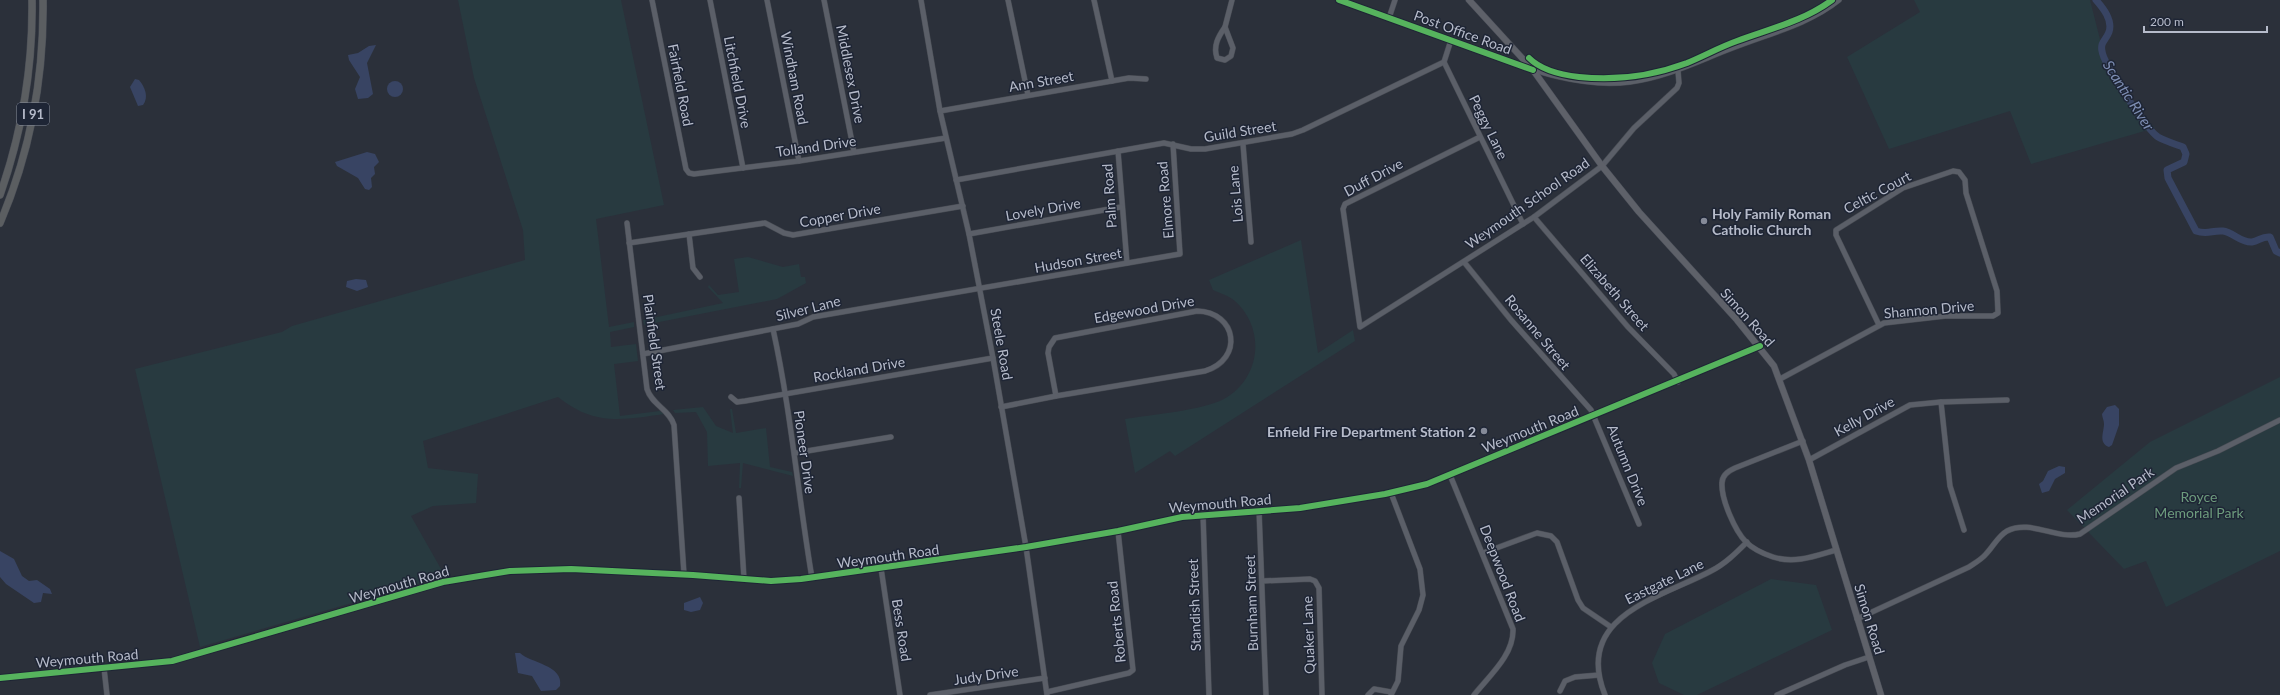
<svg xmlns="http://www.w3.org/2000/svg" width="2280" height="695" font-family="Lato,sans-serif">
<rect width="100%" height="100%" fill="#2b303a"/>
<g fill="#283a40">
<path d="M458,0h163l43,205 -68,14 13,108 25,-5v5l-24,5 1,15 25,-3 2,17 -24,3 6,52 40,-5 4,3c-42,6 -70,12 -106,-17l-135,44 5,27 50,6 -2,29 -43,3 -22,10 34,60 -245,71 -65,-278 147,-37 10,-6 233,-66 -2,-30 -49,-152z"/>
<path d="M1914,0h176l15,59 7,16 3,6 11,7 6,15 23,25 -124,36 -21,-53 -121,38 -42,-92 73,-45z"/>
<path d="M1301,240l17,113 35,-23 2,11 -180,115 -5,-5 -35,22 -10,-54c25,-4 79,-9 99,-20 37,-21 42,-70 11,-98 -6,-5 -15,-8 -22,-11l-4,-10z"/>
<path d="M748,257l35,10 16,-3 2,13h4l1,6 -29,16 -133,26 -1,-5 80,-17 -15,-16 1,-2 9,10 21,-3 -5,-33z"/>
<path d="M2280,377v174l-114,56 -20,-46 -22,8 -57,-59 83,-68z"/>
<path d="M703,407l13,19 17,7 -3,-24h2l4,24 30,-5 4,39 22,5 1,4 -50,-13 -2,25h-2l1,-25 -32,3 -1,-34 -11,-20 -21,1 -2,-3z"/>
<path d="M1771,579l45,6 16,45 -135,65h-13l-25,-12 -7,-20 13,-29z"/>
</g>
<g fill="#384463">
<path d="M376,45l-9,18 6,31 -5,4 -10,1 -3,-10 5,-12 -11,-17 -1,-5 10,-2 11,-7z"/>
<path d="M135,79l4,1c6,7 10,17 4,25l-5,1 -8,-19z"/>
<circle cx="395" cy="89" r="8"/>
<path d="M367,152l8,2 4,8 -5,5 1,7 -4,4 1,9 -3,3 -4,-1 -7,-11 -21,-12 -2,-4z"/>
<path d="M356,279l10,1 2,7 -11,4 -11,-4 1,-6z"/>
<path d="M2115,405l4,4v16l-7,20 -3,2c-11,-4 -5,-15 -5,-23 0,-4 -2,-7 -2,-10l5,-7z"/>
<path d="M2059,466l6,1v6l-10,6 -6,12 -7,2 -3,-9 4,-3 5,-10z"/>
<path d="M0,551l14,8 8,17 7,5 8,-1 13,9 2,5 -9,-1 -2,9 -7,1 -28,-19 -6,-7z"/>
<path d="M700,597l3,6 -3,7 -9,2 -7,-2v-7z"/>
<path d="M515,653h5c10,10 44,12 40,33l-4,4 -15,1 -9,-15 -14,-3z"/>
</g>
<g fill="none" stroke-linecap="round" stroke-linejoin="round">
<path stroke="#384463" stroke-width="7" d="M2096,0c7,8 17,20 13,32 -3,8 -9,10 -7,19 1,12 45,79 56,86 7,4 17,7 25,10l3,7 -2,8 -17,8 1,8 28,53c12,4 16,-1 27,0 10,1 18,12 29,11 7,-1 10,-6 18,-5l6,14 4,2"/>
<g stroke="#474b53" stroke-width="6">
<g id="minor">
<path d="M652,0l34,169 3,4 5,1 105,-13 147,-23"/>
<path d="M710,0l33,168"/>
<path d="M767,0l32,161"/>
<path d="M824,0l30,152"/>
<path d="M921,0l19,111 29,123 24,124 33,189 21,148"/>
<path d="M1008,0l20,95"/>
<path d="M1094,0l18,81"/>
<path d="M1339,0c42,15 83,30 125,45 54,19 107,44 166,37 38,-5 70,-22 105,-35 36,-14 74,-23 104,-47"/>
<path d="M1389,18l6,-18"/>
<path d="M1225,27l8,21 -2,8 -6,4 -8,-2c-4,-12 1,-21 8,-31z"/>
<path d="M1225,27l7,-27"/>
<path d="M1451,40l-7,22 79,162"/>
<path d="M940,111l189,-33 17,1"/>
<path d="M1480,137l-135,67 -2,5 17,118 174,-110 68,-51 32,-38 43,-40 2,-5 -1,-12"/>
<path d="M1243,144l8,98"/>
<path d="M1118,151l9,112"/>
<path d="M956,180l208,-37 27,6h14l87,-15 11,-4 141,-68"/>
<path d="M1534,217l94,110 46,47 4,8"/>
<path d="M627,223l20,166c5,16 22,20 27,36l10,149"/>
<path d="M689,234l4,34 7,9"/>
<path d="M969,234l152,-27"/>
<path d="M629,243l136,-20 19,10 9,2 170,-29"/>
<path d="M1464,262l47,58 80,90 48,114"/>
<path d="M1197,311c40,1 47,48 8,60l-149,25 -8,-43 1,-6 6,-9z"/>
<path d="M773,329c18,82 25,166 39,249"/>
<path d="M643,354l155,-30 15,-7 367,-63 -7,-110"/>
<path d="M1780,379l104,-56 61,-7h48l5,-3 -1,-22 -31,-98 -1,-13 -6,-8 -6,-1 -50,17 -67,42v5l43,90"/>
<path d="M731,397l6,5 8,-1 248,-43"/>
<path d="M1941,402l9,84 14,44"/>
<path d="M1001,407l55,-11"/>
<path d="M1803,441l-68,27c-7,3 -13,7 -13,15 -1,16 13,48 24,59 7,7 18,12 27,15 22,7 42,-1 63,-7"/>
<path d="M795,453l96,-16"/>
<path d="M1809,460l101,-55 31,-3 66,-2"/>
<path d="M1450,475l63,154c1,26 -24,47 -39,66"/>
<path d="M739,498l5,81"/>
<path d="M1259,510l7,185"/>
<path d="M1203,514l6,181"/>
<path d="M1483,553l54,-20 14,3 6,6 21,58 5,8 28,19"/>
<path d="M881,568l19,127"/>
<path d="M1262,581l48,-2 5,2 4,7 3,107"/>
<path d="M1857,619l112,-52c6,-4 13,-8 17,-13 7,-7 12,-18 21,-23 23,-12 50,9 73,3l96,-66 42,-17 62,-31"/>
<path d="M104,668l3,27"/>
<path d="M0,678l172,-17 271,-79 67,-11 61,-2 122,6 78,6 30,-2 225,-32 92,-16 64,-14 118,-9 85,-14 42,-10 333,-138"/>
<path d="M1560,691l5,-10 10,-4 24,-2"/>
<path d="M1047,692l82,-19 4,-3 -15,-139"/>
<path d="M930,695l115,-17"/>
<path d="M1368,695l6,-6 17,3"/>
<path d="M1391,695l7,-14 3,-35 18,-36 4,-15 -3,-26 -29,-76"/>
<path d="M1605,695c-32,-79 55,-97 106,-124 14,-7 25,-18 36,-29"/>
<path d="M1777,695l68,-30 24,-8"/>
</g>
</g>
<g stroke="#494d57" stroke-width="7">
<path id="major" d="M1469,0l64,70 69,96 37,46 98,108 37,46 35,94 72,235"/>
</g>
<g stroke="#484c55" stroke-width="8">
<g id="highway">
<path d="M0,195c22,-63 33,-128 32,-195"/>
<path d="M0,223c30,-70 44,-147 43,-223"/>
</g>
</g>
<use href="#minor" stroke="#5b5f68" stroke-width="5"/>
<use href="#major" stroke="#5e6169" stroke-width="6"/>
<use href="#highway" stroke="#5b5e61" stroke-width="7"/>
<g stroke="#1e2535" stroke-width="8">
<g id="cycleway">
<path d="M1339,0l194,70"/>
<path d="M1529,58c13,13 33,17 50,19 37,4 73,-1 108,-14 17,-7 33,-16 50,-22 32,-12 67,-20 95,-41"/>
<path d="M0,678l172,-17 271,-79 67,-11 61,-2 122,6 78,6 30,-2 225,-32 92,-16 64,-14 118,-9 85,-14 42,-10 333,-138"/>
</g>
</g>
<use href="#cycleway" stroke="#56b35d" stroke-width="6"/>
</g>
<g fill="#858a98" stroke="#1e2535" stroke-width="1.5">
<circle cx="1704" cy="221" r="4"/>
<circle cx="1484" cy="431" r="4"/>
</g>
<g text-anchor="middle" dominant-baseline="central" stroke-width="3" stroke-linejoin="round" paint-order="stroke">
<rect fill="#1e2535" stroke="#888e9d" stroke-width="1" x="17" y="103" width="32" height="22" rx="3"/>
<g font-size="13" font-weight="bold" fill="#b6bbca">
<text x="33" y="114">I 91</text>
</g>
<g font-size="14" fill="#b6bbca" stroke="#1e2535">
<text transform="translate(1463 32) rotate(20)">Post Office Road</text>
<text transform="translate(851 74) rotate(79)">Middlesex Drive</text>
<text transform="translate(795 78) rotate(79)">Windham Road</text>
<text transform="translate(1041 81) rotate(-10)">Ann Street</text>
<text transform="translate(738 82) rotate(79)">Litchfield Drive</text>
<text transform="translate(681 85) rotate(79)">Fairfield Road</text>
<text transform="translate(1489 127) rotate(64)">Peggy Lane</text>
<text transform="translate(1240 131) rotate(-9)">Guild Street</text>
<text transform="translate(816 146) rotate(-8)">Tolland Drive</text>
<text transform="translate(1373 177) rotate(-28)">Duff Drive</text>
<text transform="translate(1877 192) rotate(-28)">Celtic Court</text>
<text transform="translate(1235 194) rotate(-95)">Lois Lane</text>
<text transform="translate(1109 196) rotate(-94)">Palm Road</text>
<text transform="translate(1165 200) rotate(-95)">Elmore Road</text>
<text transform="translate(1527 203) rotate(-35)">Weymouth School Road</text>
<text transform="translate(1043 209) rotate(-10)">Lovely Drive</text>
<text transform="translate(840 215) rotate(-10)">Copper Drive</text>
<text transform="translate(1078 260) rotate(-10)">Hudson Street</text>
<text transform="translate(1615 292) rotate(49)">Elizabeth Street</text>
<text transform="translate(808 308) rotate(-14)">Silver Lane</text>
<text transform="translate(1144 309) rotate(-10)">Edgewood Drive</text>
<text transform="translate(1929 309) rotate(-5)">Shannon Drive</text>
<text transform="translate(1748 317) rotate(48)">Simon Road</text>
<text transform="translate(1538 332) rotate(50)">Rosanne Street</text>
<text transform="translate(655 342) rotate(82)">Plainfield Street</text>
<text transform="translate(1002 344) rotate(80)">Steele Road</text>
<text transform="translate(859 369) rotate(-10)">Rockland Drive</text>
<text transform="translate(1864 416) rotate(-29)">Kelly Drive</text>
<text transform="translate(1530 429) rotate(-22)">Weymouth Road</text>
<text transform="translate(805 452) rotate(82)">Pioneer Drive</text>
<text transform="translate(1628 465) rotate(68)">Autumn Drive</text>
<text transform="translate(2115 495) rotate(-34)">Memorial Park</text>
<text transform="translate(1220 503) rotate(-5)">Weymouth Road</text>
<text transform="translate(888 556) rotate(-8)">Weymouth Road</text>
<text transform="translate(1503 573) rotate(69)">Deepwood Road</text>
<text transform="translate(1664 581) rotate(-26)">Eastgate Lane</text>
<text transform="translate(399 584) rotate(-16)">Weymouth Road</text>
<text transform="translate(1251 603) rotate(-92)">Burnham Street</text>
<text transform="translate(1194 605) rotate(-92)">Standish Street</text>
<text transform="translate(1870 619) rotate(73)">Simon Road</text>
<text transform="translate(1116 622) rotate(-96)">Roberts Road</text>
<text transform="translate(902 630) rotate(81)">Bess Road</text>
<text transform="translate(1308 635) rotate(-92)">Quaker Lane</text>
<text transform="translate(87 658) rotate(-5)">Weymouth Road</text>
<text transform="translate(986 675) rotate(-8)">Judy Drive</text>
</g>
<g font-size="14" font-weight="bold" fill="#b6bbca" stroke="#1e2535" text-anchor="start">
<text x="1712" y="213">Holy Family Roman<tspan x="1712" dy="16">Catholic Church</tspan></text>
<text x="1476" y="431" text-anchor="end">Enfield Fire Department Station 2</text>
</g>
<g font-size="14" fill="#6d9b7d" stroke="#1e2535">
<text x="2199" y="496">Royce<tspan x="2199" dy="16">Memorial Park</tspan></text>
</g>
<g font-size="15" font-style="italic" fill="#7d8db2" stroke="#1e2535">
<text transform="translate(2129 95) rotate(57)">Scantic River</text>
</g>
</g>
<path d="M2144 26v6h123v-6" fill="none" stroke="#b6bbca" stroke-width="2"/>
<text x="2150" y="26" font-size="12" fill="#b6bbca" stroke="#1e2535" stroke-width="3" paint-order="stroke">200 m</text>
</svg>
